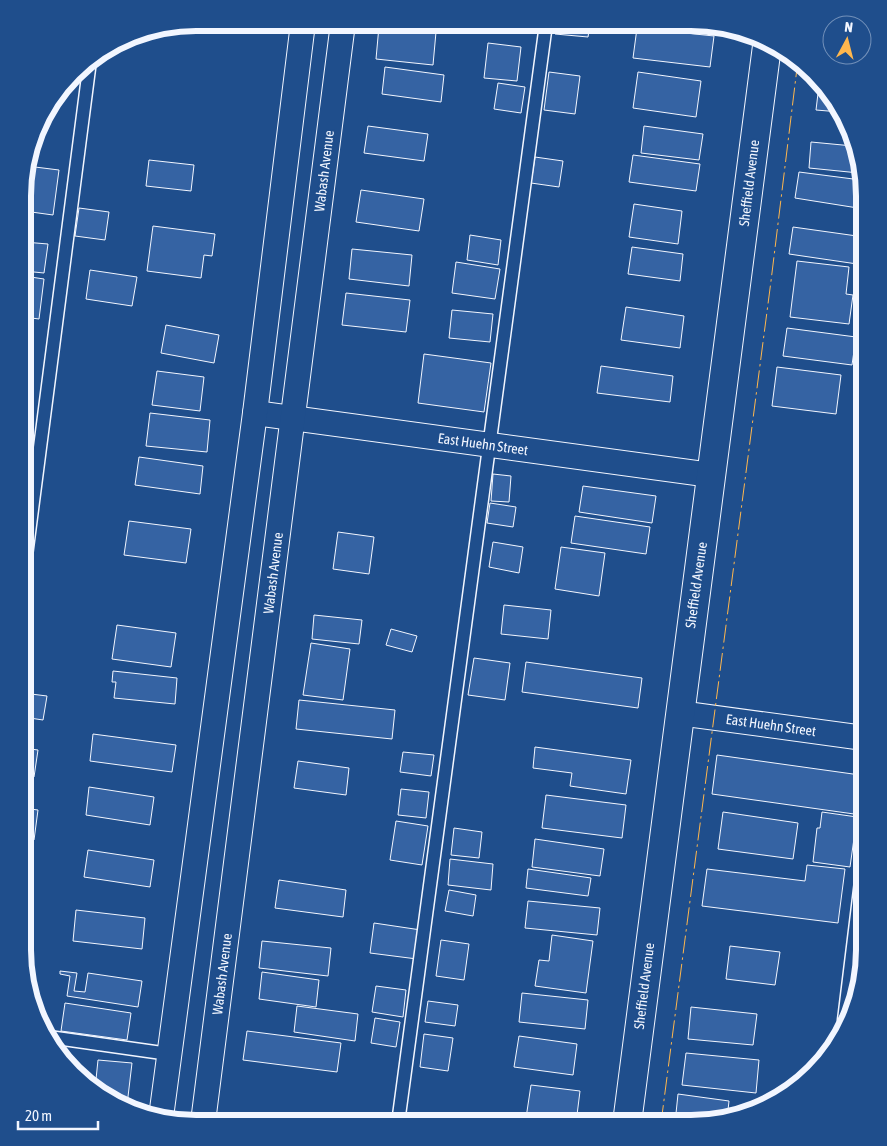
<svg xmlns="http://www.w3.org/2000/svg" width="887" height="1146" font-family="'Asap Condensed',sans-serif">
<rect width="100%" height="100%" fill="#1f4e8c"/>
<g fill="#3563a3" stroke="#f2f6ff">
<path d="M556,24h34l-2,13 -33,-3z"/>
<path d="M379,26l57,6 -3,33 -57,-6z"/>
<path d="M637,28l77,8 -4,31 -77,-9z"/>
<path d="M488,43l33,4 -4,34 -33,-3z"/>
<path d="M385,67l59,8 -3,27 -59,-8z"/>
<path d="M549,72l31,4 -5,38 -31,-4z"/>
<path d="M638,72l63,9 -5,36 -63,-9z"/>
<path d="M498,83l27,4 -4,26 -27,-4z"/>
<path d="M819,85l21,27 -24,-2z"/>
<path d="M368,126l60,8 -4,27 -60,-8z"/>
<path d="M644,126l59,8 -4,26 -58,-7z"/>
<path d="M811,142l42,4 6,27 -50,-5z"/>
<path d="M633,155l67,9 -4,27 -67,-9z"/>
<path d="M535,157l28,4 -4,26 -28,-4z"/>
<path d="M149,160l45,5 -3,26 -45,-5z"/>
<path d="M27,166l32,4 -6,45 -29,-4v-38z"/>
<path d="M799,172l62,8 3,29 -69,-11z"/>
<path d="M361,190l63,9 -5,32 -63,-9z"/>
<path d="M634,204l48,7 -4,33 -49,-7z"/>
<path d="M79,208l30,4 -4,28 -30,-4z"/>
<path d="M153,226l62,8 -3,22 -8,-1 -3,23 -54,-7z"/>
<path d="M793,227l71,10v28l-75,-11z"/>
<path d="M470,235l31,5 -3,25 -31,-5z"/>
<path d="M24,242l24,2 -4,29 -20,-2z"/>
<path d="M632,247l51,7 -3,27 -52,-7z"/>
<path d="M352,249l60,6 -3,31 -60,-7z"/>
<path d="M797,261l52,6 -3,27 7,1 -4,29 -59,-7z"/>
<path d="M456,262l44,7 -5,30 -43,-6z"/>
<path d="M90,270l47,7 -5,29 -46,-7z"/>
<path d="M24,276l20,3 -5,40 -15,-2z"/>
<path d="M346,293l64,7 -4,32 -64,-7z"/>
<path d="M626,307l58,9 -4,32 -59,-8z"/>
<path d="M452,310l41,4 -3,28 -41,-4z"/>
<path d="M166,325l53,10 -5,28 -53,-10z"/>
<path d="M787,328l69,9 -4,28 -69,-9z"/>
<path d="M424,354l67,9 -7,49 -66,-9z"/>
<path d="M601,366l72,10 -3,26 -73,-9z"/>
<path d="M24,367l8,1 -4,32 -4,-1z"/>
<path d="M777,367l64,8 -5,39 -64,-8z"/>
<path d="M157,371l47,6 -4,34 -48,-6z"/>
<path d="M150,413l60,7 -3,32 -61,-6z"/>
<path d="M139,457l64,9 -3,28 -65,-9z"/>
<path d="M493,474l18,2 -2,26 -18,-1z"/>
<path d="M583,486l73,10 -4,27 -73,-11z"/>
<path d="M490,503l26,4 -3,20 -26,-4z"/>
<path d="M575,516l75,11 -4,27 -75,-11z"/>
<path d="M129,521l62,8 -5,34 -62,-8z"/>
<path d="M338,532l36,5 -5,37 -36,-5z"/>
<path d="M493,542l30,5 -4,26 -30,-6z"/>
<path d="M561,547l44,6 -6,43 -44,-7z"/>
<path d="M504,605l47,5 -3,29 -47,-5z"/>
<path d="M314,615l48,5 -3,24 -47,-5z"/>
<path d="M117,625l59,8 -5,34 -59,-8z"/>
<path d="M391,629l26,7 -5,16 -26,-7z"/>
<path d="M311,643l39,6 -7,51 -40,-5z"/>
<path d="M474,658l36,5 -5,37 -37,-5z"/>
<path d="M526,662l116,16 -4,30 -116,-16z"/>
<path d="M113,671l64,7 -2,26 -61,-6 2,-16h-4z"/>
<path d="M23,693l24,3 -4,24 -20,-3z"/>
<path d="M299,700l96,10 -3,29 -96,-10z"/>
<path d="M93,734l83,11 -4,27 -82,-11z"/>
<path d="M535,747l96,13 -5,34 -56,-8 2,-13 -39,-5z"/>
<path d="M23,748l15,2 -4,27 -11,-1z"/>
<path d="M403,752l31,3 -3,21 -31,-4z"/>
<path d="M717,755l143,20 -6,39 -142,-20z"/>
<path d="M298,761l51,7 -3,27 -52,-7z"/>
<path d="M89,787l65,10 -4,28 -64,-10z"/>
<path d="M401,789l28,3 -3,26 -28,-3z"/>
<path d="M546,795l80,10 -4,33 -80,-10z"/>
<path d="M23,808l15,2 -4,30 -11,-1z"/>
<path d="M723,812l75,11 -5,36 -75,-10z"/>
<path d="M822,812l35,5 -7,50 -37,-5 4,-34h3z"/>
<path d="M396,821l32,5 -6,39 -32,-5z"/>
<path d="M454,828l28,4 -3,26 -28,-3z"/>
<path d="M535,839l69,10 -4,27 -68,-9z"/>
<path d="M88,850l66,10 -4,27 -66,-10z"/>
<path d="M450,859l43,5 -2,26 -43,-5z"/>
<path d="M807,865l38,4 -7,54 -136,-17 5,-37 98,12z"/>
<path d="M528,869l63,9 -3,18 -62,-8z"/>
<path d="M279,880l67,10 -3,27 -68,-9z"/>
<path d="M449,890l27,5 -3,21 -28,-5z"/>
<path d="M528,901l72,7 -3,27 -72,-7z"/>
<path d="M76,910l69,8 -3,31 -69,-8z"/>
<path d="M374,923l47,7 -4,29 -47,-6z"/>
<path d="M552,935l41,6 -7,52 -51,-7 4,-26 10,1z"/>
<path d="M441,940l28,4 -5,36 -28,-4z"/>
<path d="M262,941l69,7 -3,28 -69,-8z"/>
<path d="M730,946l50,6 -5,33 -49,-6z"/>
<path d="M60,971l17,2 -3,18 11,1 3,-19 54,8 -4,26 -71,-11 3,-20 -10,-2z"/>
<path d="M262,972l57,8 -3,27 -57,-8z"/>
<path d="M376,986l30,4 -3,27 -31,-5z"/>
<path d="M522,993l66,7 -3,29 -66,-7z"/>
<path d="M428,1001l30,4 -3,21 -30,-4z"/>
<path d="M65,1003l66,10 -4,27 -66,-9z"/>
<path d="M297,1006l61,8 -3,27 -61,-9z"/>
<path d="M691,1007l66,7 -4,31 -65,-6z"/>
<path d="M375,1018l25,4 -4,25 -25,-4z"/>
<path d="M247,1031l94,12 -4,29 -94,-12z"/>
<path d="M424,1034l29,4 -5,33 -28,-4z"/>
<path d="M519,1036l58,8 -4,31 -59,-8z"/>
<path d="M686,1053l73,7 -3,33 -74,-8z"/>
<path d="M98,1060l34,3 -5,42 -28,-11 -4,-5z"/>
<path d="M531,1085l49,6 -4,32 -50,-5z"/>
<path d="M678,1094l51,7 -1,9 14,2 -51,11h-16z"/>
</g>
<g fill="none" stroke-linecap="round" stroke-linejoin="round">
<g stroke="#f2f6ff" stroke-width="15">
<g id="lane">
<path d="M23,579l67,-518"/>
<path d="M844,1020l20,-163"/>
<path d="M49,1037l120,17"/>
<path d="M398,1123l148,-1099"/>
</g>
</g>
<g stroke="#f2f6ff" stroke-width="26">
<g id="street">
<path d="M255,413l456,62"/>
<path d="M679,713l185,25"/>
<path d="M161,1117l94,-704 48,-390"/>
<path d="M203,1122l140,-1099"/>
</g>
</g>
<g stroke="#f2f6ff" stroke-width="30">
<path id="secondary" d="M627,1123l140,-1077"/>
</g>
<use href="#lane" stroke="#1f4e8c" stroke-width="12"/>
<use href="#street" stroke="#1f4e8c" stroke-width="24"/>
<use href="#secondary" stroke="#1f4e8c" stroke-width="28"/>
<path stroke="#ffb74d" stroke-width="1" stroke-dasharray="18 4 2.5 4" stroke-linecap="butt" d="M661,1123l110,-842 27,-221"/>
</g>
<g text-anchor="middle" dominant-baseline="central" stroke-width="4" stroke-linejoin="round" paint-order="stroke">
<g font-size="14" fill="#f2f6ff" stroke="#1f4e8c">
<text transform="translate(324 171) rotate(-83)">Wabash Avenue</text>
<text transform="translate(749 183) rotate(-83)">Sheffield Avenue</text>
<text transform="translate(483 444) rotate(8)">East Huehn Street</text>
<text transform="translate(273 573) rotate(-83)">Wabash Avenue</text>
<text transform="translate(696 585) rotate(-82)">Sheffield Avenue</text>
<text transform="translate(771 725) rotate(8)">East Huehn Street</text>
<text transform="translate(222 974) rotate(-83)">Wabash Avenue</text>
<text transform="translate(644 986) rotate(-83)">Sheffield Avenue</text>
</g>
</g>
<path d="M0 0H887V1146H0ZM196 31H691A165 165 0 0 1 856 196V950A165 165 0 0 1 691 1115H196A165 165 0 0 1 31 950V196A165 165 0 0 1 196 31Z" fill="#1f4e8c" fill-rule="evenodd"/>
<path fill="none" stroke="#f2f6ff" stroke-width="6" d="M196 31H691A165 165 0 0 1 856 196V950A165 165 0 0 1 691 1115H196A165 165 0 0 1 31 950V196A165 165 0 0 1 196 31Z"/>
<g transform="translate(847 40) rotate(7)"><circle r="24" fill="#1f4e8c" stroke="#7391ba"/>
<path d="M0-4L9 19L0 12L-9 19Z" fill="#ffb74d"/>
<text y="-8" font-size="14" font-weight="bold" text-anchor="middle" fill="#f2f6ff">N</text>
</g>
<path d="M18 1121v8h80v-8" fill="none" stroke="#f2f6ff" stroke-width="2.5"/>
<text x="25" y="1121" font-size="15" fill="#f2f6ff" stroke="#1f4e8c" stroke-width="4" paint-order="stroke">20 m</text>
</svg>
